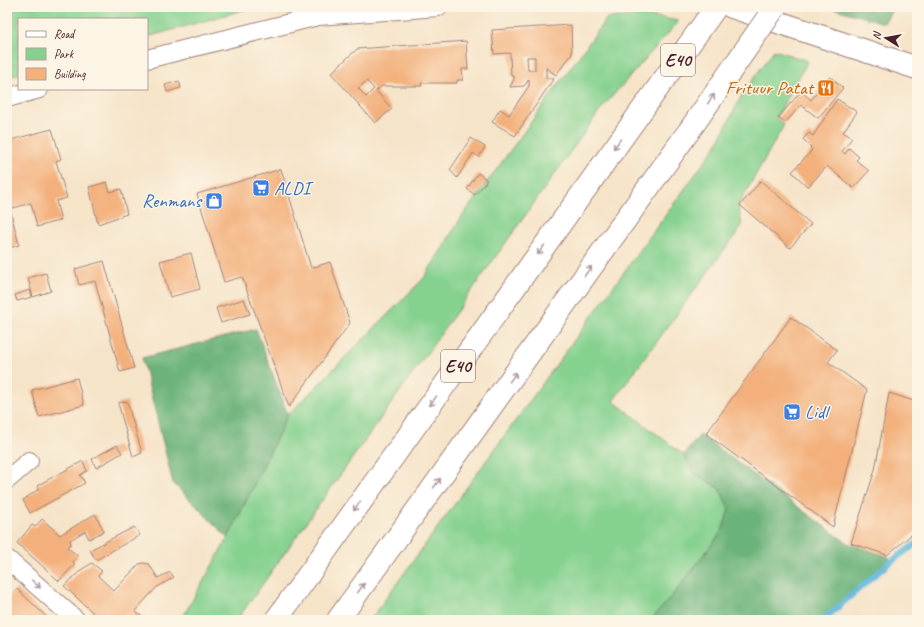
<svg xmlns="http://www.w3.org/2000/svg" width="924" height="627" font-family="Caveat,sans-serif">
<rect width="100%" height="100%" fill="#fcf5e5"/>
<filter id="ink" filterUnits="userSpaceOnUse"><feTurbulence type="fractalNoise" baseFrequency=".025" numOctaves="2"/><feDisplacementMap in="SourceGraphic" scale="8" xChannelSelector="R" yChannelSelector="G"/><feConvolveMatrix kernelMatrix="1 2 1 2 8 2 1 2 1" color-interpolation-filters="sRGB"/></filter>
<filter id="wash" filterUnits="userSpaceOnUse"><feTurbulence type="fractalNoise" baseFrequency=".012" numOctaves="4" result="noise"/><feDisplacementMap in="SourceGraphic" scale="16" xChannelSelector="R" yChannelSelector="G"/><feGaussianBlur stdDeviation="0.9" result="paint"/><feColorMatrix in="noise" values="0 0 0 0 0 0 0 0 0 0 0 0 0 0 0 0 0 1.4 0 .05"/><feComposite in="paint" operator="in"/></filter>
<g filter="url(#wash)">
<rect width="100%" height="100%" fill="#f6e4c9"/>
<g fill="#85d18f" stroke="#68785d">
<path d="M16,7h238l-107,30v-18h-128v55l-12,4v-58z"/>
<path d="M644,15l35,6 -78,88 -364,511h-56l47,-82 60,-123 136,-137 37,-60 146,-200z"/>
<path d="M774,50l34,11 -32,57 8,7 -46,81 4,20 -129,175 71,54 9,17 27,17 9,21 -7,21 -46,60 -25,29h-281l346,-474 27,-53z"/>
</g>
<g fill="#6cb37a" stroke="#5b6952">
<path d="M828,7h66l-10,16z"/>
<path d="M256,329l32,86 -60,123 -55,-55 -31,-125z"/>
<path d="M700,435l147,108 42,14v6l-66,57h-172l25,-29 46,-60 7,-21 -9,-21 -27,-17 -9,-17z"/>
</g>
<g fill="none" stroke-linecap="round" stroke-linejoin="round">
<path stroke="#5fb7dc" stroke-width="6" d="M823,620l66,-57 28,-20"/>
</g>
<g id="blocks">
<g fill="#f3b07b" fill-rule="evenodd">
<path d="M571,25l1,29 -16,21 -10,-7v10h8l-39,58 -23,-14 8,-13 9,6 20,-29v-7l-5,7 -14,1 4,-8v-3h-3l-1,-23 -16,1 -2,-24zM527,57h8v13h-7z"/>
<path d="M466,41l2,28h-6l1,11h-6v3h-36l1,3h-40l-6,5 16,18 -17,14 -44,-50 26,-24zM367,81l7,8 -8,8 -8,-9z"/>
<path d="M830,77l13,11 -25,30 -17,-13 -16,18 -7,-5 23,-27 10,9z"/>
<path d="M179,81l2,7 -14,4 -2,-7z"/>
<path d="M837,99l20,13 -14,20 9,6 -10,13 3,3 4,-6 10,9 -3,3 13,11 -16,17 -26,-22 -19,21 -16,-15 20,-22 -2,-2 1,-1 -8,-8 6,-6 4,3z"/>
<path d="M52,129l9,30 -5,2 11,37 -11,3 5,19 -24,7 -6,-24 -21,6 9,36 -12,4v-108z"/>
<path d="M471,138l14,9 -6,10 -6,-4 -16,25 -7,-8z"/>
<path d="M281,169l30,99 19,-6 20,61 -61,84 -47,-130 -18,5 -27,-88z"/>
<path d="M478,173l8,6v3l-11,13 -8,-6z"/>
<path d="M761,181l50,43 -21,24 -50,-43z"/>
<path d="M107,182l3,10 11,-3 6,25 -29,10 -9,-37z"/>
<path d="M191,253l9,36 -30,8 -10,-36z"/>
<path d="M104,261l30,107 -14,4 -25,-91 -16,4 -4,-16z"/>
<path d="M46,273l5,18 -18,6 -5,-19z"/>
<path d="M30,290l2,7 -15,4 -2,-6z"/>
<path d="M244,299l6,15 -29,9 -5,-15z"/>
<path d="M791,317l46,33 -9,12 39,28 -34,137 -127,-93z"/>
<path d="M77,378l7,27 -45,12 -7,-27z"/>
<path d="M889,393l28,9v128l-30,25 -36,-12 24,-73z"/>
<path d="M127,401l15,52 -9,4 -15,-54z"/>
<path d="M117,445l5,8 -26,15 -4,-9z"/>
<path d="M83,461l4,10 -7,4 5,8 -55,30 -7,-13 16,-11 -1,-4z"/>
<path d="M95,514l9,17 -15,8 -4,-8 -15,9 1,4 -4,3 11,9 -5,6 2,2 -16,17 -42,-38 15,-18 3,2 7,-8 18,16z"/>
<path d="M134,527l6,8 -44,25 -6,-10z"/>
<path d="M92,563l10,8 -4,5 16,15 25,-27 4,-1 6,1 9,14 12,-6 4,5 -18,11 -21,23 6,5 -4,4h-36l-37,-34 17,-16z"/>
<path d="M16,589h1l33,31h-43v-21z"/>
</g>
</g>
</g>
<g filter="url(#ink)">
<use href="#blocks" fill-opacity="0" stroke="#a0827a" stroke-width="1"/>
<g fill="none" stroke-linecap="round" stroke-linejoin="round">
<g stroke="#a0827a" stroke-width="20">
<g id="street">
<path d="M147,59l171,-43 120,-9"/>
<path d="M7,98l32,-9"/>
<path d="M7,480l22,-19"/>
<path d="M7,559l69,61"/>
</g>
</g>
<g stroke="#a0827a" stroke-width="24">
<path id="secondary" d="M732,7l185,61"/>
</g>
<g stroke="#a0827a" stroke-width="24">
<g id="highway">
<path d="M276,620l440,-613"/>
<path d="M338,620l351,-489"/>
</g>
</g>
<use href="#street" stroke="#fff" stroke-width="18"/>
<use href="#secondary" stroke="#fff" stroke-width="22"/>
<use href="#highway" stroke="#fff" stroke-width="22"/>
<g stroke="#a0827a" stroke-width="24" stroke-linecap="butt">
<path id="highway-bridge" d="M689,131l86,-124"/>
</g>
<use href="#highway-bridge" stroke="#fff" stroke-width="22"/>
</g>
<defs><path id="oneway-shaft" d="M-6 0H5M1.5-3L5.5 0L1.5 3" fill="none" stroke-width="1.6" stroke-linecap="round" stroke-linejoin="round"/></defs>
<g stroke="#ae9aa0">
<use href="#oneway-shaft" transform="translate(711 99) rotate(-55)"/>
<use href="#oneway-shaft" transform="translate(617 144) rotate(126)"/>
<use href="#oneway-shaft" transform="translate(541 250) rotate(126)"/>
<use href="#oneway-shaft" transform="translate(588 271) rotate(-54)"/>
<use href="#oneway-shaft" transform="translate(513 377) rotate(-54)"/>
<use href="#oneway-shaft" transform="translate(433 401) rotate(126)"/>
<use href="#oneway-shaft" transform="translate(437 483) rotate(-54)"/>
<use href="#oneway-shaft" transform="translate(357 506) rotate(126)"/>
<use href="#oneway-shaft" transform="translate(36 584) rotate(42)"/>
<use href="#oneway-shaft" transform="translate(361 588) rotate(-54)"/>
</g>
</g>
<defs>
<g id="restaurant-square" transform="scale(0.9)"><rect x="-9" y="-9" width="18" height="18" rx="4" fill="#e8710a" stroke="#fcf5e5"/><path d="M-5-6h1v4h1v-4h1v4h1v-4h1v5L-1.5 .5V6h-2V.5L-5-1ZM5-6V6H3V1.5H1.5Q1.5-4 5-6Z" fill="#fff"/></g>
<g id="supermarket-square" transform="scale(0.9)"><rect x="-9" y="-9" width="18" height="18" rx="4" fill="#3f7fe0" stroke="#fcf5e5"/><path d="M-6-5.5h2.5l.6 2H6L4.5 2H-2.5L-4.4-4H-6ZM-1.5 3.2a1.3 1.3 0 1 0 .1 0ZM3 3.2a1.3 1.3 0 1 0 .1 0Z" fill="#fff"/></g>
<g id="shop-square" transform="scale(0.9)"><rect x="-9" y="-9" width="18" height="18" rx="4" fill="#3f7fe0" stroke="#fcf5e5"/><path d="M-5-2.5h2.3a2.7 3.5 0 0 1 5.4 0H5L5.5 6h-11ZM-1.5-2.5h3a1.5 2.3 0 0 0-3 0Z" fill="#fff"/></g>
</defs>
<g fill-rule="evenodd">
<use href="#restaurant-square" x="826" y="88"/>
<use href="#supermarket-square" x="261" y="188"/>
<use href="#shop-square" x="214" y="201"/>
<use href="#supermarket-square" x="792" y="412"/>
</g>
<g text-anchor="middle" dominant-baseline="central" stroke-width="3" stroke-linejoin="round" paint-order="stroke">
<g fill="#fcf5e5" stroke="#7f5f63" stroke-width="1">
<rect x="661" y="44" width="34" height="32" rx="3"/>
<rect x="441" y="350" width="34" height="32" rx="3"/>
</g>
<g font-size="18" font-weight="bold" fill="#4a1f2b">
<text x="678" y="60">E40</text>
<text x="458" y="366">E40</text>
</g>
<g font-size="19" fill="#c56008" stroke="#fcf5e5" text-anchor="end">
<text x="813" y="88">Frituur Patat</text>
</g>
<g font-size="19" fill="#366cbe" stroke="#fcf5e5" text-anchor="start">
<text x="274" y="188">ALDI</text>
<text x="201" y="201" text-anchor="end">Renmans</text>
<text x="805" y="412">Lidl</text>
</g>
</g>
<rect width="924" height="627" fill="none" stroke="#fcf5e5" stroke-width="24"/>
<rect x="18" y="18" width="130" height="72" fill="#fcf5e5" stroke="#b59f9b"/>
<rect x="26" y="31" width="20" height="6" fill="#ffffff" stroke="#b59f9b"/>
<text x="54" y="38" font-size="12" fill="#4a1f2b">Road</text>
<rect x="26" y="48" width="20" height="12" fill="#85d18f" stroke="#b59f9b"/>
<text x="54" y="58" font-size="12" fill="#4a1f2b">Park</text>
<rect x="26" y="68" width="20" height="12" fill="#f3b07b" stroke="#b59f9b"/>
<text x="54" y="78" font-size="12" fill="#4a1f2b">Building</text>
<g transform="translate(886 38) rotate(281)" stroke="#fcf5e5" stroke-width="3" paint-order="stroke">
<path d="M0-3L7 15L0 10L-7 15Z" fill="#4a1f2b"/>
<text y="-6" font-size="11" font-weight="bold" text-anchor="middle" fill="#4a1f2b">N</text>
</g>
</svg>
